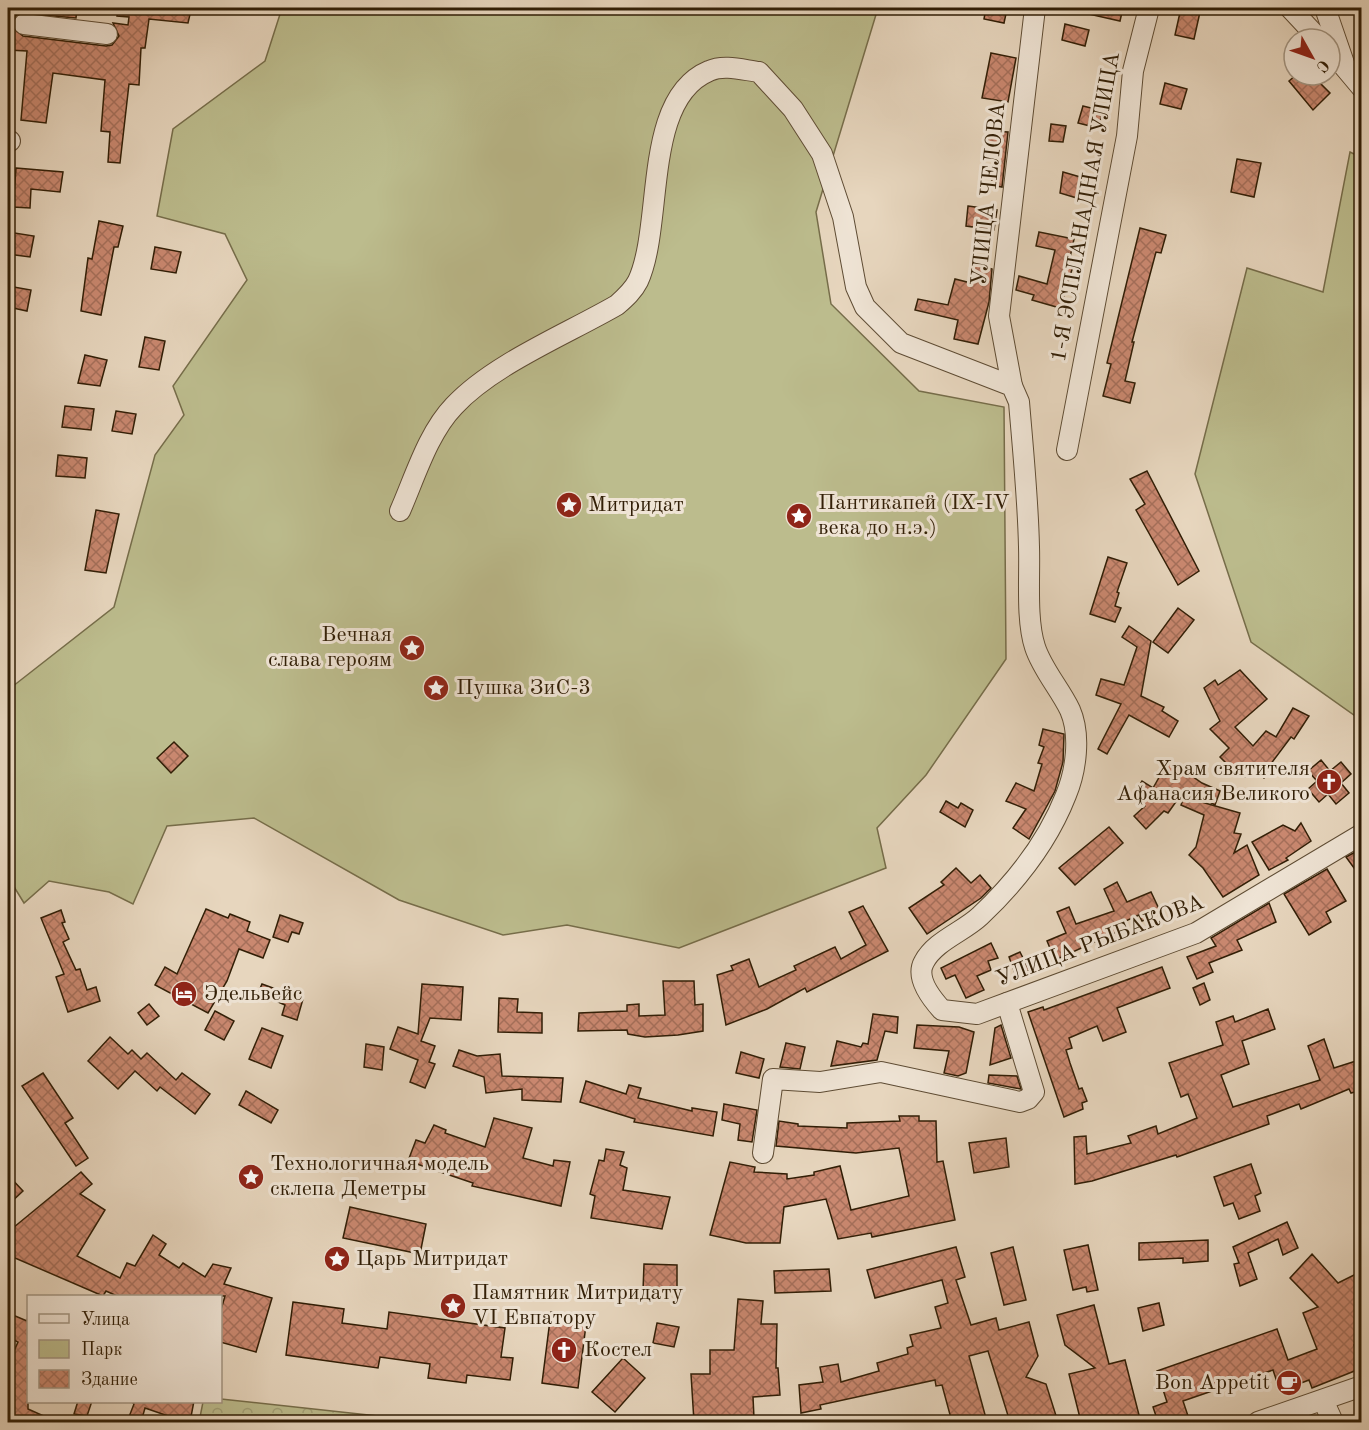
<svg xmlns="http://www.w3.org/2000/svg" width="1369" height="1430" font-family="'Old Standard TT',serif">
<defs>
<pattern id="forest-crowns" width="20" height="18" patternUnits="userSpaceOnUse" patternTransform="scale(1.5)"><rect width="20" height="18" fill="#bcbc8d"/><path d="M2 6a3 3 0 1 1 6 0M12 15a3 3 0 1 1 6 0" fill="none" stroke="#a2a178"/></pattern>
<pattern id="building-cross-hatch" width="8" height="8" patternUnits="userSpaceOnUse" patternTransform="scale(1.5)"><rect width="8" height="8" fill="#ca8870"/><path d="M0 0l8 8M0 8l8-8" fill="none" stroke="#a56f5a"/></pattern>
</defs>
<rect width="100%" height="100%" fill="#e7d6be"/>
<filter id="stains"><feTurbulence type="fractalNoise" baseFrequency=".00333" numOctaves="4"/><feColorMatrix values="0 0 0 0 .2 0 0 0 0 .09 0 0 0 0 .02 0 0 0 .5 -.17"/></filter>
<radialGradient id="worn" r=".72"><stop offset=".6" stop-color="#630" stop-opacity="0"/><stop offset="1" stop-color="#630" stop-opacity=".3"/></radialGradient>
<g fill="#bcbc8d" stroke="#766d4a" stroke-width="1.5">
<path d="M282,8h596l-62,204 15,92 88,87 85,16 2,252 -80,116 -49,53 9,40 -207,80 -112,-23 -64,10 -104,-35 -145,-82 -87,8 -34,78 -24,-12 -60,-11 -25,22 -16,-26v-187l106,-83 41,-152 29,-40 -11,-29 74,-106 -22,-46 -68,-18 16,-87 92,-68z"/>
<path d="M1350,152l12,6 -1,562 -110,-78 -56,-168 52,-206 76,24z"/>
</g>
<path fill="url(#forest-crowns)" stroke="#766d4a" stroke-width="1.5" d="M221,1399l212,23h-234l4,-20h17z"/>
<g fill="url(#building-cross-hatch)" stroke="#311e06" stroke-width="1.5">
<path d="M8,8h69l-1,10 -56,-5 -6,4 -1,11 10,8 83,10 6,-1 7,-9 -6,-13 15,2 1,-8 -12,-1 1,-8 73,2 -3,13 -39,-4 -4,29h-4l-2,37 -10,-1 -9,79 -12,-1 2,-30 -9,-1 4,-51 -52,-7 -7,50 -25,-3 6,-69 -19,-1z"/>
<path d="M986,8l21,1 -3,14 -20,-4z"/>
<path d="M1084,8h39l-3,13 -36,-8z"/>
<path d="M1181,8l19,4 -6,27 -19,-4z"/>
<path d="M1065,24l24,6 -4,16 -23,-6z"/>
<path d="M991,53l25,5 -8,44 -26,-4z"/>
<path d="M1296,75h16l18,18 -17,17 -24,-29z"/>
<path d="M1165,83l22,6 -6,20 -21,-5z"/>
<path d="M1083,106l20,5 -5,17 -20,-5z"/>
<path d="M1051,124l15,2 -3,16 -14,-1z"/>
<path d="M988,131l20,1 -6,55 -11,-2 5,-31h-9z"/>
<path d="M1237,159l24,4 -7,34 -23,-5z"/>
<path d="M16,168l47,4 -3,20 -29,-3 -1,19 -17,-1z"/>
<path d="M1063,172l21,6 -4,21 -20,-6z"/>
<path d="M968,206l29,4 -3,20 -28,-4z"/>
<path d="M99,221l24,5 -5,21h-4l-13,68 -20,-4 7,-53 4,1z"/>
<path d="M1140,228l26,7 -5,18 -5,-1 -24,90h2l-9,39 10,2 -5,20 -27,-7 8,-32 -4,-1z"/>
<path d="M8,232l26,4 -4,21 -22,-3z"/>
<path d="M1039,232l35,7 -5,23 5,1 -14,45 -28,-8 2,-5 -18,-5 3,-14 28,8 8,-34 -19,-4z"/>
<path d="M155,247l26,5 -5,21 -25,-4z"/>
<path d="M975,264l17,5 -3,33 -11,42 -24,-5 4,-19 -43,-10 3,-11 30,6 7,-26 16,4z"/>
<path d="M8,286l23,4 -4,21 -19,-4z"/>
<path d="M145,337l20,4 -6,29 -20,-3z"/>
<path d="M85,355l22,5 -7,26 -22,-3z"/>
<path d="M65,406l29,3 -3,21 -29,-3z"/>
<path d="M116,411l20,3 -4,20 -20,-3z"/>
<path d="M58,455l29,3 -2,20 -29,-2z"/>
<path d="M1147,471l52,100 -21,14 -42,-75 9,-6 -15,-25z"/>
<path d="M96,510l23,4 -13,59 -21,-3z"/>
<path d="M1108,557l19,6 -10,29 2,1 -4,13 6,2 -6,14 -25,-8z"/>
<path d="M1178,608l16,12 -26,33 -15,-11z"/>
<path d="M1129,626l22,15 -10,55 23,11 -2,4 16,10 -9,16 -40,-22 -22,39 -9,-5 23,-45 -25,-9 5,-16 23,6 13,-38 -15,-10z"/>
<path d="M1240,670l27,29 -32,28 18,19 13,-15 10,6 17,-29 16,8 -15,23 -3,-2 -21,28 4,4 -10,9 -10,-10 -9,9h-5l-20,-20 9,-9 -19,-19 10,-8 -16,-33 11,-8 3,5z"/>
<path d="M1043,729l21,5 -1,28 -8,29 -26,48 -16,-11 13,-19 -20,-8 10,-18 18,8 8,-27 -4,-1 6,-16 -5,-2z"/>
<path d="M174,742l14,14 -17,17 -14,-15z"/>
<path d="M1169,760l33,23 18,8 -5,14 -30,-16 -17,24 -4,-2 -18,18 -12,-13 11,-10 -11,-12 8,-13 11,7z"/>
<path d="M1321,760l9,11 11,-9 10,12 -10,9 8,10 -13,11 -8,-10 -9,8 -11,-13 9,-8 -9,-10z"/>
<path d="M1184,797l56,16 -6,20 7,1 -7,19 13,-8 12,30 -36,22 -20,-29 -14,-13 7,-8 8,-32 -23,-10z"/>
<path d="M946,801l12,7 3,-5 12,7 -8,17 -25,-15z"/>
<path d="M1301,823l10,18 -25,17 2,2 -19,10 -17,-28 31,-17 12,6z"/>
<path d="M1109,827l14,16 -48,42 -16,-17z"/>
<path d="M1359,850l3,3v26l-16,-22z"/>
<path d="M956,868l15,15 9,-8 11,13 -10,10 -54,36 -18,-26 35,-23 -3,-3z"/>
<path d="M1327,869l19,32 -20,11 5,10 -22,13 -25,-41z"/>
<path d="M1117,882l10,20 24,-10 10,21 -19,8 -3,-6 -25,11 3,6 -62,28 -8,-19 19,-8 -9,-21 12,-5 7,17 38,-13 -10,-22z"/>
<path d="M1269,903l7,19 -39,18 5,10 -33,13 4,9 -16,7 -10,-22 29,-11 -5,-8z"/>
<path d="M863,906l25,45 -81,41 -2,-4 -38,21 -41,16 -9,-50 16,-5 -2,-4 18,-7 10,28 37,-17 -2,-4 41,-19 6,12 25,-14 -17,-33z"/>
<path d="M206,909l22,9 2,-4 20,8 -3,9 23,9 -7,18 -24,-9 -12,32 -19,32 -53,-28 10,-18 12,7z"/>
<path d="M61,910l4,12 -3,1 7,16 -6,3 13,28 4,-1 7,21 9,-3 4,14 -32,11 -12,-35 8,-3 -23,-56z"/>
<path d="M280,915l23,8 -4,11 -7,-2 -4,10 -15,-5z"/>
<path d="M991,943l7,15 -10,3 3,9 -14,6 7,14 -18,8 -11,-23 -9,4 -5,-11z"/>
<path d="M1020,952l9,18 -13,6 -7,-19z"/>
<path d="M1162,967l8,21 -53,20 9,24 -23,9 -6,-15 -28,12 3,10 -6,2 4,13 9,26 3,-1 5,13 -5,2 1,6 -19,8 -36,-105 15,-5 1,3z"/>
<path d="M663,981h31l1,24 8,-1v27l-25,4 -33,2 -17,-3 -1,-4 -49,1 1,-18 48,-2v-6l12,-1v12l26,-1z"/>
<path d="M1204,983l6,17 -10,5 -7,-17z"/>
<path d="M262,984l41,15 -6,21 -15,-5 3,-10 -27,-12z"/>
<path d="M422,984l41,3 -2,33 -31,-2 -9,23 14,5 -6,16 6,2 -10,24 -15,-6 8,-22 -28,-11 8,-22 20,7z"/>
<path d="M499,998l19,1 -1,13 25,1v20l-44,-1z"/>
<path d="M149,1004l10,12 -12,9 -9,-12z"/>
<path d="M1268,1009l7,20 -33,12 7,23 -28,11 12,32 87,-27 -12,-34 16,-7 10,29 28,-9v31l-11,3 -2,-4 -48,20 -2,-5 -32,12 2,8 -92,33 -1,-2 -84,26 -17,3 -1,-47 12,-1 1,18 44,-11 -3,-7 28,-10 2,8 39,-16 -9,-24 -7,3 -12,-34 54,-18 -7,-23 17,-6 2,6z"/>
<path d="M215,1011l19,10 -10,19 -19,-10z"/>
<path d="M873,1014l25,3 -1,16 -12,-2 -8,29 -46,6 6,-25 24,6 2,-4 5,1z"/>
<path d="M917,1025l42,2 15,5 -8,41 -8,3 -14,-3 5,-22 -35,-3z"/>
<path d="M1001,1025l10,33 -21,7 5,-37z"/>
<path d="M262,1028l21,8 -12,32 -22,-9z"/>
<path d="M110,1037l18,17 4,-4 9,9 6,-6 29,27 6,-7 28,21 -15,20 -35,-27 -3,4 -22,-20 -17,18 -30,-28z"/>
<path d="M786,1043l19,4 -5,22 -20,-2z"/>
<path d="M366,1044l18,3 -2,23 -18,-3z"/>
<path d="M459,1050l18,6 23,-2 2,22 61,2 -2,24 -39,-2v-11l-36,4 -2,-16 -31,-11z"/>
<path d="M741,1052l23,7 -5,19 -23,-5z"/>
<path d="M43,1073l30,45 -8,5 23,35 -12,8 -54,-80z"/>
<path d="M989,1075l28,1 4,13 -33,-6z"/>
<path d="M586,1081l40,13 3,-9 12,3 -3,10 54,13v-3l25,4 -4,24 -79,-14 1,-3 -55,-17z"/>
<path d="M246,1091l32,19 -7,13 -32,-18z"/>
<path d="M724,1104l33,6 -5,32 -14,-2 2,-16 -18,-4z"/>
<path d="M899,1116h20v5h17l1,41 6,-1 12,59 -83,17 -1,-4 -33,6 -12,-40 -42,8 -4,36h-34l-36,-8 20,-73 25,5 -1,5 33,2v5l27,-4v-3l26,-6 11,44 58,-14 -10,-48 -43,5 -80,-7 3,-25 19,3v2l49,2v-5l53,-2z"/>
<path d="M494,1118l38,10 -9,30 30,8 1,-6 16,2 -9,44 -89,-20 1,-3 -65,-22 8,-21 9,3 9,-18 12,5 -1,3 40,14z"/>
<path d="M1006,1138l3,29 -35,6 -5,-30z"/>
<path d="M606,1149l18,3 -4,13 7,3 -4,22 47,7 -8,32 -71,-11 4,-22 -5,-2 9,-34 5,1z"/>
<path d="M1251,1164l10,29 -6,3 5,15 -21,8 -6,-16 -9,3 -10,-29z"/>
<path d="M81,1172l11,12 -12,10 25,16 -28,46 43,22 7,-15 8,3 18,-31 13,9 -7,11 20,13 4,-5 22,14 8,-13 18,4 -7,16 48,14 -16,54 -36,-10v-29l5,-17h-108l-11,-5 -3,5 -95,-41v-23z"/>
<path d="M8,1175l15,16 -15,14z"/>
<path d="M350,1207l76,17 -6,30 -77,-16z"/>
<path d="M1287,1222l11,26 -15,7 -5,-16 -30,14 9,26 -17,7 -6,-22 5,-1 -6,-16z"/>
<path d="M1208,1240v21l-25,2v-5l-44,2v-17z"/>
<path d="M1088,1245l10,45 -11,2 -1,-5 -13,3 -9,-40z"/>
<path d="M956,1247l9,30 -9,3 15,45 25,-7 3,12 30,-8 9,34 -12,21 20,7 12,38h-48l-22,-71 -19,5 18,66h-35l-10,-37 -6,1 -1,-6 -115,25 1,4 -20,4 -2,-28 24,-3 -3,-15 18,-3 3,18 38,-11 -2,-8 31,-9 -1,-6 6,-2 -3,-11 31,-7 -6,-21 13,-4 -6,-23 -67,18 -8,-28z"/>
<path d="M1013,1247l13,53 -22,5 -13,-52z"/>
<path d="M1312,1254l26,29 24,-12v23l-6,3 6,13v32l-8,3 8,23 -50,20 -3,-8 -29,11 -7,-21 -90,31 7,21h-32l-5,-15 14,-5 -10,-31 120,-42 11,31 29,-11 -14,-36 15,-6 -28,-29z"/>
<path d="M644,1264l33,1v25l-34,1z"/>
<path d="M829,1269l2,22 -56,2 -1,-22z"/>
<path d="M738,1299l25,2 -2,23h16l-1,44h2l2,27 -27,2 1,21 -60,4 -3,-48h19v-24h24z"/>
<path d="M293,1302l51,7 -2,14 45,6 2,-17 116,16 -4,29 12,1 -3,22 -43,-5 -1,8 -38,-5 2,-14 -50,-7 -2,11 -92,-13z"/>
<path d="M1159,1303l5,22 -21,6 -5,-23z"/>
<path d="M1094,1305l15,59 16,-4 15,59 -13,3h-46l-12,-48 26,-6 -30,-23 -8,-30z"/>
<path d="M551,1312l36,5 -9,71 -36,-5z"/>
<path d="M8,1313l19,8 1,-4v92l29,13h-49v-58l10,-22 -10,-5z"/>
<path d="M657,1323l22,4 -5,20 -21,-4z"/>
<path d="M623,1358l22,20 -30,34 -23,-20z"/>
<path d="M78,1401h14l-5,15 -13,-2z"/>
<path d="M131,1401h63l-4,21h-17l1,-4 -29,-10 -4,14h-14l7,-18z"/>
</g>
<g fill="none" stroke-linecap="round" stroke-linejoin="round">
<g stroke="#5e4c34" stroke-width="22">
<g id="minor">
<path d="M1290,8l29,31"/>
<path d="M1325,8l20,58"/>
<path d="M24,24l83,10"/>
<path d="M1336,57l26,31"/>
<path d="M8,141h2"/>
<path d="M1012,386l-13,-70 36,-308"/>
<path d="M1067,450l60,-314 6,-65 16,-63"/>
<path d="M400,511c15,-34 28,-78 54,-105 39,-42 113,-72 163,-101 8,-7 16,-14 21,-24 26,-56 4,-182 71,-210 15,-7 34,-1 50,1l34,37 29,45 21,63 13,70 9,20 36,36 111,43 7,16c4,48 9,97 10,145 1,29 -3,73 6,100 7,22 25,42 35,63 11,25 6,61 -4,85 -18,46 -50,87 -86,121 -17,16 -45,25 -56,46 -9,16 8,37 18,48l35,4 219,-81 166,-99"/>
<path d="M763,1153l10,-74 47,3 61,-10 139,30 8,-3 6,-7 -27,-89"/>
<path d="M1323,1400l10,22"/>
<path d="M1258,1422l104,-36"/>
</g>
</g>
<use href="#minor" stroke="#efe4d5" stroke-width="20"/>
</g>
<defs>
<g id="sight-disc" transform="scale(1.35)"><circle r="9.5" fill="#8f2418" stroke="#efe4d5"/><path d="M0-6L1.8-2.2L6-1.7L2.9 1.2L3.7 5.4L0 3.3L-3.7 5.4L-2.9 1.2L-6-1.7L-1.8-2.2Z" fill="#fff"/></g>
<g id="church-disc" transform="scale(1.35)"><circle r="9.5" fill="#8f2418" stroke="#efe4d5"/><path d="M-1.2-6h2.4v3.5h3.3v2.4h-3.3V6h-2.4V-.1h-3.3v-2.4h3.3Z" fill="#fff"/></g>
<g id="hotel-disc" transform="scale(1.35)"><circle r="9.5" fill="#8f2418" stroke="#efe4d5"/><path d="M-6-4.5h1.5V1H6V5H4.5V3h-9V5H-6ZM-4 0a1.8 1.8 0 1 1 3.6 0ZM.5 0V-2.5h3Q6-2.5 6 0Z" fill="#fff"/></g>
<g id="cafe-disc" transform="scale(1.35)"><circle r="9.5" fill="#8f2418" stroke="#efe4d5"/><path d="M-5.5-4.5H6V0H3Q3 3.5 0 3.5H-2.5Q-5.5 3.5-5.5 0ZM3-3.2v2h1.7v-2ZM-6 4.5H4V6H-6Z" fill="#fff"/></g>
</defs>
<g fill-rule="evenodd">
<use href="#sight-disc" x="569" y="505"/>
<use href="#sight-disc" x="799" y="516"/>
<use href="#sight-disc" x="412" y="648"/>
<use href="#sight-disc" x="436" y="688"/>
<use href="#church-disc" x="1329" y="782"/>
<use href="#hotel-disc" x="184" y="994"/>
<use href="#sight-disc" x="251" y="1177"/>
<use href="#sight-disc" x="337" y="1259"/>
<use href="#sight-disc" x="453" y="1306"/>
<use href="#church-disc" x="564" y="1350"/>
<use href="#cafe-disc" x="1289" y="1383"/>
</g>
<g text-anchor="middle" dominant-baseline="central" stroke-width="6" stroke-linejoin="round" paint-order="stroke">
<g font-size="22" fill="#311e06" stroke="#efe4d5">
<text transform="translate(989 194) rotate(-84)">УЛИЦА ЧЕЛОВА</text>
<text transform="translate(1086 207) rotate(-80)">1-Я ЭСПЛАНАДНАЯ УЛИЦА</text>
<text transform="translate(1100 941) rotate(-21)">УЛИЦА РЫБАКОВА</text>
</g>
<g font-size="22" fill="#311e06" stroke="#efe4d5" text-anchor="start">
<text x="818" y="503">Пантикапей (IX-IV<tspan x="818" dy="25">века до н.э.)</tspan></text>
<text x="588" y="505">Митридат</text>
<text x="392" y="635" text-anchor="end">Вечная<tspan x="392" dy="25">слава героям</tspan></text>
<text x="456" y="688">Пушка ЗиС-3</text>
<text x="1310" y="769" text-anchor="end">Храм святителя<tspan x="1310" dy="25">Афанасия Великого</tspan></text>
<text x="204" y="994">Эдельвейс</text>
<text x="270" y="1164">Технологичная модель<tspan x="270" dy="25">склепа Деметры</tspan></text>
<text x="356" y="1259">Царь Митридат</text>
<text x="472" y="1293">Памятник Митридату<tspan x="472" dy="25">VI Евпатору</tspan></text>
<text x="584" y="1350">Костел</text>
<text x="1270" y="1383" text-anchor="end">Bon Appetit</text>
</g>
</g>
<rect width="1369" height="1430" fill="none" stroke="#e7d6be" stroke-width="30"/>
<rect x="9" y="9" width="1351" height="1412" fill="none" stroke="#311e06" stroke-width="3"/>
<rect x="15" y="15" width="1339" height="1400" fill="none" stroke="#311e06" stroke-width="1.5"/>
<rect x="27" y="1295" width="195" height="108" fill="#efe4d5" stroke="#a39582" stroke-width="1.5"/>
<rect x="39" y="1314" width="30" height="9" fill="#efe4d5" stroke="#a39582" stroke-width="1.5"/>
<text x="81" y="1325" font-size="18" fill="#311e06">Улица</text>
<rect x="39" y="1340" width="30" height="18" fill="#bcbc8d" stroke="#a39582" stroke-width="1.5"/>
<text x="81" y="1355" font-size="18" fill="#311e06">Парк</text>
<rect x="39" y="1370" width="30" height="18" fill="url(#building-cross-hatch)" stroke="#a39582" stroke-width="1.5"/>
<text x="81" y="1385" font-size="18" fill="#311e06">Здание</text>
<g transform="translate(1312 57) rotate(130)"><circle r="28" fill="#efe4d5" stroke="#a39582" stroke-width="1.5"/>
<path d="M0-4.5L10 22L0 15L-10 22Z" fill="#8f2418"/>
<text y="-9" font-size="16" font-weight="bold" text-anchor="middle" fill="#311e06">С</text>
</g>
<rect width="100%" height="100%" filter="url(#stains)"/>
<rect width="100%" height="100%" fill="url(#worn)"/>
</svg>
